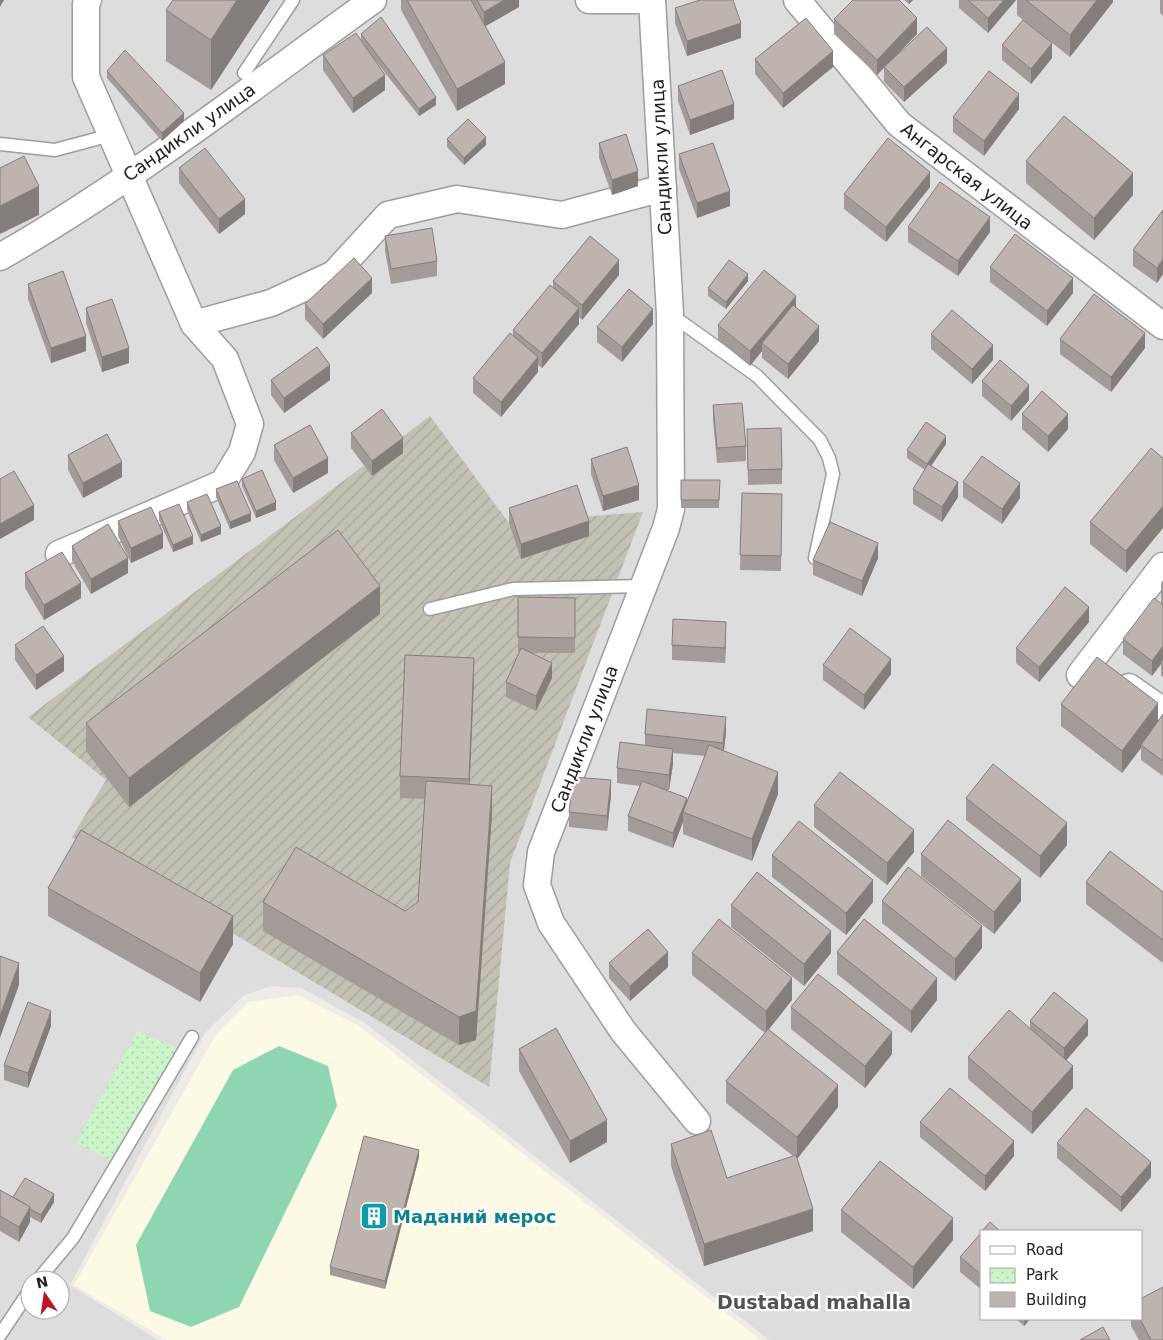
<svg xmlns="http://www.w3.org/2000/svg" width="1163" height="1340" font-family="'DejaVu Sans',sans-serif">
<defs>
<pattern id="construction-furrows" width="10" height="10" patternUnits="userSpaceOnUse" patternTransform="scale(1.25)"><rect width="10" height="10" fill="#c3c1b3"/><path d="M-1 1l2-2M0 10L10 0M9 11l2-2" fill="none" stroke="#a7a69a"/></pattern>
<pattern id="park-dots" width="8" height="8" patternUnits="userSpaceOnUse" patternTransform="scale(1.25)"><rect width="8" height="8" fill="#cbf4c9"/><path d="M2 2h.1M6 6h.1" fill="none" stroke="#aed1ac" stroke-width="1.8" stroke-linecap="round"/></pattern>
</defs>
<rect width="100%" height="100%" fill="#efece7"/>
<path fill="#dedddd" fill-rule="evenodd" d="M0,0h1163v1340h-394l-404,-317 -64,-35 -30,-2 -28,10 -38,37 -135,252 88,55h-158zM982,1231h160v88h-160zM30,1280h30v30h-30z"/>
<path fill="#fcf9e4" d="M298,995l60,30 403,315h-594l-93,-55 143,-252 31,-31z"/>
<path fill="url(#construction-furrows)" d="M430,416l79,107 134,-11 -133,351 -21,224 -417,-250 34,-57 -78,-63z"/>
<path fill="url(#park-dots)" d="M137,1031l39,17 -59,116 -41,-21z"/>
<path fill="#8ed6b1" d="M279,1046l49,20 9,40 -98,201 -48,20 -41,-16 -14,-66 97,-175z"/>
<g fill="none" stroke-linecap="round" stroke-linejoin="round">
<g stroke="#9d9d9d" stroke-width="15">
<g id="lane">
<path d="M244,73l49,-73"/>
<path d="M0,144l55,6 56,-15"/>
<path d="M670,314l87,62 63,64 9,18 4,16 -18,84"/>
<path d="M430,609l83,-20 129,-3"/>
<path d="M38,1280l35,-42 119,-201"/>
<path d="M0,1335l30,-45"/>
</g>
</g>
<g stroke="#9d9d9d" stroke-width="29">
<g id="street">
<path d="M589,0h63"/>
<path d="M652,0l18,314 1,195 -5,19 -125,324 -4,33 14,38 72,108 74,90"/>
<path d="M797,0l102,124 264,202"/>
<path d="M0,257c131,-75 251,-169 373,-257"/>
<path d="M194,324l77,-21 63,-29 54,-59 69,-16 105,16 101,-27"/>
<path d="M59,554l164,-71 19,-31 8,-28 -25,-65 -31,-35 -108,-247v-73l2,-4"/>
<path d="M1080,675l83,-109"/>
<path d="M1129,687l34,24"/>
</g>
</g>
<use href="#lane" stroke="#fff" stroke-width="12"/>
<use href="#street" stroke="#fff" stroke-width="26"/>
</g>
<g fill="#a39b97" fill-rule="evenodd">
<path d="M270,0l-59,90 -45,-29v-51z"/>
<path d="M401,0h118v7l-34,19 20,58 -48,27 -56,-101z"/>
<path d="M904,0h9l-4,4z"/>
<path d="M959,0h57l-28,33 -29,-25z"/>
<path d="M1017,0h96v2l-43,55 -23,-18 5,19 -21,26 -29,-24v-15l21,-25 -6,-5z"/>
<path d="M1160,0h3v16l-3,-3z"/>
<path d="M675,8l66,30 -54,18 -12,-33z"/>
<path d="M834,19l83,15 -24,24 54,5 -43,39 -20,-20v-15l-7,8 -43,-41z"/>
<path d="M361,34l75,71 -17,11 -44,-56 10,30 -32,23 -30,-43v-15l38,-15z"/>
<path d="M755,59l78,8 -50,41 -28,-34z"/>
<path d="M107,71l77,50 -22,20 -55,-63z"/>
<path d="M678,86l56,33 -44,16 -12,-34z"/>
<path d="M1019,109l-35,47 -31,-24v-15z"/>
<path d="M447,139l39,6 -22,20 -17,-18z"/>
<path d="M599,143l39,43 -26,9 -13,-37z"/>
<path d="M679,154l51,52 -33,12 -18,-49z"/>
<path d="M1026,161l107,34 -39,45 -68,-57z"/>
<path d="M179,168l66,46 -26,20 -40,-51z"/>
<path d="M930,187l-44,55 -42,-33v-15z"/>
<path d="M1163,210v64l-6,9 -24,-17v-16z"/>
<path d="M908,227l82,5 -32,44 -50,-34z"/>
<path d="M385,236l52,25v15l-46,8 -6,-33z"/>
<path d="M990,267l83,26 -26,33 -57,-44z"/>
<path d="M619,275l-37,45 -3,-3v7l-37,44 -4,-3v7l-37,45 -28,-24v-15l40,-42v-6l40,-43v-6z"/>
<path d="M748,281l-22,28 -18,-13v-8z"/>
<path d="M28,284l58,67 -35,12 -23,-64z"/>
<path d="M372,293l-49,46 -18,-20v-15z"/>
<path d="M796,307l23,34 -31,38 -26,-21v-7l-12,15 -32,-26v-15z"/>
<path d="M86,308l43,55 -27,9 -16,-49z"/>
<path d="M653,324l-31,38 -25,-20v-15z"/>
<path d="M931,334l62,26 -21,24 -41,-35z"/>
<path d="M1060,339l85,9 -34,44 -51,-38z"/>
<path d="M271,380h59l-46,33 -13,-18z"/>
<path d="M982,381l47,19 -18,21 -29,-25z"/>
<path d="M713,405l33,41v15l-29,2 -4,-43z"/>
<path d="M1022,414l46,15 -20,23 -26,-23z"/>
<path d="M351,433l52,20 -31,23 -21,-28z"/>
<path d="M747,444l35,25v15l-34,1z"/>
<path d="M946,444l-15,22 27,31 -16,25 -29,-18v-15l12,-19 -18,-12v-8z"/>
<path d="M274,445l54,28 -35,20 -19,-33z"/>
<path d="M68,455l54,22 -39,21 -15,-28z"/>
<path d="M1163,458v70l-37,45 -36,-29v-22z"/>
<path d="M591,459l48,41 -36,11 -12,-37z"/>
<path d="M242,479l34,31 -20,8 -14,-32z"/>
<path d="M681,480h39l-1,28h-38z"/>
<path d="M963,482l57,16 -18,26 -39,-27z"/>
<path d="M216,489l35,32 -21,8 -14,-32z"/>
<path d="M742,493l40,1 -1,77 -41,-1z"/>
<path d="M187,502l34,32 -20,8 -14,-32z"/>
<path d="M509,508l80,28 -68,23 -12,-36z"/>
<path d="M159,512l34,32 -20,8 -14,-32z"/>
<path d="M118,521l45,27 -32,15 -13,-27z"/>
<path d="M72,546l56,27 -37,21 -19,-33z"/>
<path d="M878,558l-16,38 -49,-21v-15z"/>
<path d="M25,573l56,25 -37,22 -19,-32z"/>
<path d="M1163,580v97l-2,-2v-11l-9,12 -29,-22v-15l38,-35v-21z"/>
<path d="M518,597l57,1v55h-45l22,25 -16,33 -30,-14v-15l13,-30h-1z"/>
<path d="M380,614l-251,193 -43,-56v-28z"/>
<path d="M1089,622l-50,60 -23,-19v-15z"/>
<path d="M726,637l-1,26 -53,-3v-15z"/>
<path d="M15,645l49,26 -28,19 -21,-30z"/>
<path d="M823,665l68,9 -27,36 -41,-30z"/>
<path d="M474,680l-5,104 23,30 -16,226 -17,5 -196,-114v-29l142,9 13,-9 7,-103 -25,-1v-22z"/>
<path d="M1061,704l97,17 5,-7v62l-22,-16v-12l-19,25 -61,-47z"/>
<path d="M726,732l-2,19 54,43 -26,67 -69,-27v-12l-10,26 -45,-17v-15l12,-30 -23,-3v-15l28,-23v-11zM673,753l32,3 -18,47 -21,-13h3l4,-26z"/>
<path d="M611,795l-4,36 -38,-4v-15z"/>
<path d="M966,798l101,47 -27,33 -74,-58z"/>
<path d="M814,805l100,47 -27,33 -73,-58z"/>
<path d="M921,854l100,47 -27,33 -73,-58z"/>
<path d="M772,855l101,47 -27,33 -74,-58z"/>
<path d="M1086,882l77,10v71l-77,-59z"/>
<path d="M48,888l185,56 -33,58 -152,-86z"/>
<path d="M882,901l100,47 -27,33 -73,-58z"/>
<path d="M731,905l100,48 -27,33 -73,-59z"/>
<path d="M837,952l100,48 -26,33 -74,-59z"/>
<path d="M692,953l100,47 -23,29 69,78 -41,52 16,72 -109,35 -33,-100v-22l56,34 66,-22 -67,-53v-22l39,-48 -73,-58z"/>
<path d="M609,963l59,4 -38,34 -21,-23z"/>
<path d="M791,1007l101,47 -27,34 -74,-59z"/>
<path d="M1030,1021l58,14 -22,25 7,28 -41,46 -64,-55v-22l62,-28z"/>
<path d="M51,1026l-23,62 -24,-8v-15z"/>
<path d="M519,1049l88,93 -37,21 -51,-92z"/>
<path d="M920,1122l94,34 -29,35 -65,-54z"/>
<path d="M1057,1143l94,34 -30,35 -64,-54z"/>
<path d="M419,1157l-34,132 -55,-14v-8z"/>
<path d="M0,1190l13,7 41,5 -13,21 -11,-6v5l-11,20 -19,-11z"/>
<path d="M841,1210l112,30 -40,49 -72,-57z"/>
<path d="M982,1232v58l-22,-18v-15z"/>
<path d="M1016,1319h14l-6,7z"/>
<path d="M1131,1319h11l21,21h-24l-8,-14z"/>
</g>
<g fill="#847e7b">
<path d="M0,0h4l-4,7z"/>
<path d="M237,0h33l-59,90v-50z"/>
<path d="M504,0h15v7l-35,20v-15z"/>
<path d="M909,0h4l-4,4z"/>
<path d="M1004,0h12l-28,33v-15z"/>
<path d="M1097,0h16v2l-43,55v-22z"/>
<path d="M917,18v16l-40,41v-15z"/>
<path d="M741,23v15l-54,18v-15z"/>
<path d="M1052,43v15l-21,26v-15z"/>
<path d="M947,48v15l-43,39v-15z"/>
<path d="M833,51v16l-50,41v-15z"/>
<path d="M505,62v22l-48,27v-22z"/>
<path d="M385,75v15l-32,23v-15z"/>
<path d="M1019,94v15l-35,47v-15z"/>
<path d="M436,97v8l-17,11v-7z"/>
<path d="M734,104v15l-44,16v-15z"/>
<path d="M184,113v8l-22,20v-8z"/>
<path d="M486,137v8l-22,20v-7z"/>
<path d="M638,171v15l-26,9v-15z"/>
<path d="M930,172v15l-44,55v-15z"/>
<path d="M1133,173v22l-39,45v-22z"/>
<path d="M39,186v29l-39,19v-28z"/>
<path d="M730,191v15l-33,12v-15z"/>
<path d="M245,199v15l-26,20v-15z"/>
<path d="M990,217v15l-32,44v-15z"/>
<path d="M1163,259v15l-6,9v-15z"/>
<path d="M619,260v15l-37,45v-15z"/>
<path d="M748,274v7l-22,28v-7z"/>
<path d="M372,278v15l-49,46v-15z"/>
<path d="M1073,278v15l-26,33v-15z"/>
<path d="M796,296v15l-34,32v8l-12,15v-15z"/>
<path d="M579,308v16l-37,44v-15z"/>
<path d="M653,309v15l-31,38v-15z"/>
<path d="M819,326v15l-31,38v-15z"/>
<path d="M1145,333v15l-34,44v-15z"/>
<path d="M86,336v15l-35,12v-15z"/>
<path d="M993,345v15l-21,24v-15z"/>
<path d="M129,348v15l-27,9v-15z"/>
<path d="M538,357v15l-37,45v-15z"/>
<path d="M330,365v15l-46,33v-15z"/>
<path d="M1029,385v15l-18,21v-15z"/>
<path d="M1068,414v15l-20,23v-16z"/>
<path d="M946,436v8l-19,28v-8z"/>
<path d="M403,438v15l-31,23v-15z"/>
<path d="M328,458v15l-35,20v-15z"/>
<path d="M122,462v15l-39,21v-15z"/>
<path d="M958,482v15l-16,25v-15z"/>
<path d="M1020,483v15l-18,26v-15z"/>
<path d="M639,485v15l-36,11v-15z"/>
<path d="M276,502v8l-20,8v-7z"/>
<path d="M34,505v15l-34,19v-15z"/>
<path d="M1163,506v22l-37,45v-22z"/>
<path d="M251,513v8l-21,8v-7z"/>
<path d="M589,521v15l-68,23v-15z"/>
<path d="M221,526v8l-20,8v-7z"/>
<path d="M163,533v15l-32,15v-15z"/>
<path d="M193,536v8l-20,8v-7z"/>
<path d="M878,543v15l-16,38v-15z"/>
<path d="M128,558v15l-37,21v-15z"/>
<path d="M81,583v15l-37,22v-15z"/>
<path d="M380,586v28l-251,193v-29z"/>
<path d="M1089,607v15l-50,60v-15z"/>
<path d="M726,622v15l-1,26v-15z"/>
<path d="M1163,646v15l-2,-1v4l-9,12v-15z"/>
<path d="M64,656v15l-28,19v-15z"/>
<path d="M474,658v22l-5,121v-22z"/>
<path d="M891,659v15l-27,36v-15z"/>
<path d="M552,663v15l-16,33v-15z"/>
<path d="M1158,703v22l-17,20v3l-19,25v-22z"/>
<path d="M726,717v15l-3,26v-15z"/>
<path d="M673,749v15l-4,26v-15z"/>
<path d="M778,772v22l-26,67v-22z"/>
<path d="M611,780v15l-4,36v-15z"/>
<path d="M492,786v28l-16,226 -17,5v-28z"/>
<path d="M687,798v15l-4,-1v10l-10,26v-15z"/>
<path d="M1067,823v22l-27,33v-22z"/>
<path d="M914,830v22l-27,33v-22z"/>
<path d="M1021,879v22l-27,33v-22z"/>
<path d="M873,880v22l-27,33v-22z"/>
<path d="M233,916v28l-33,58v-29z"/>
<path d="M982,926v22l-27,33v-22z"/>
<path d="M831,931v22l-27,33v-22z"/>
<path d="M668,952v15l-38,34v-15z"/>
<path d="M19,963v22l-19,53v-22z"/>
<path d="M792,978v22l-26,33v-22z"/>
<path d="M937,978v22l-26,33v-22z"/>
<path d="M51,1011v15l-23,62v-15z"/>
<path d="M1088,1020v15l-24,28v-15z"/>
<path d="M892,1032v22l-27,34v-22z"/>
<path d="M1073,1066v22l-41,46v-22z"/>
<path d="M838,1085v22l-41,52v-22z"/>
<path d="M607,1120v22l-37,21v-22z"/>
<path d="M1014,1141v15l-29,35v-15z"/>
<path d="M419,1150v7l-34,132v-8z"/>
<path d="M1151,1162v15l-30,35v-15z"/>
<path d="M54,1194v8l-13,21v-8z"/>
<path d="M30,1207v15l-11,20v-15z"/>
<path d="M813,1209v22l-109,35v-22z"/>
<path d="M953,1218v22l-40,49v-22z"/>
<path d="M1024,1319h6l-6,7z"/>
</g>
<g fill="#bdb4b0" stroke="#847e7b">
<path d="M173,0h64l-26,40 -45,-30z"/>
<path d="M407,0h64l34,62 -48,27z"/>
<path d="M477,0h27l-20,12z"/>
<path d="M700,0h33l8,23 -54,18 -12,-33z"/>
<path d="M853,0h46l18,18 -40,42 -43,-41z"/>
<path d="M968,0h36l-16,18z"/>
<path d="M1026,0h71l-27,35z"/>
<path d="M381,17l55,80 -17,12 -58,-75z"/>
<path d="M806,18l27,33 -50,42 -28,-34z"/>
<path d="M1023,20l29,23 -21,26 -29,-24z"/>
<path d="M927,27l20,21 -43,39 -20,-20z"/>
<path d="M356,33l29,42 -32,23 -30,-43z"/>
<path d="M125,50l59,63 -22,20 -55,-62z"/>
<path d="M722,70l12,34 -44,16 -12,-34z"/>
<path d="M989,71l30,23 -35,47 -31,-24z"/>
<path d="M1064,116l69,57 -39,45 -68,-57z"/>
<path d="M468,119l18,18 -22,21 -17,-19z"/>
<path d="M626,134l12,37 -26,9 -13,-37z"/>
<path d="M888,138l42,34 -44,55 -42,-33z"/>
<path d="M713,143l17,48 -33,12 -18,-49z"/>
<path d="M205,148l40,51 -26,20 -40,-51z"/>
<path d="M24,156l15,30 -39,20v-38z"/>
<path d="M940,182l50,35 -32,44 -50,-34z"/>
<path d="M1163,210v49l-6,9 -24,-18z"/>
<path d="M432,228l5,33 -46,8 -6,-33z"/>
<path d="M1015,234l58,44 -26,33 -57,-44z"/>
<path d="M590,236l29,24 -37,45 -29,-24z"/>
<path d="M354,258l18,20 -49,46 -18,-20z"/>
<path d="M729,260l19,14 -22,28 -18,-14z"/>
<path d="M764,270l32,26 -46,55 -32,-26z"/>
<path d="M63,271l23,65 -35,12 -23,-64z"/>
<path d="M550,285l29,23 -37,45 -29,-23z"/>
<path d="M629,289l24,20 -31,38 -25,-20z"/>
<path d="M1094,294l51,39 -34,44 -51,-38z"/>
<path d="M112,299l17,49 -27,9 -16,-49z"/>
<path d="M793,305l26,21 -31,38 -26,-21z"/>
<path d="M952,310l41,35 -21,24 -41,-35z"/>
<path d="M510,333l28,24 -37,45 -28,-24z"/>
<path d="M317,347l13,18 -46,33 -13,-18z"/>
<path d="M1000,360l29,25 -18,21 -29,-25z"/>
<path d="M1042,391l26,23 -20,22 -26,-22z"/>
<path d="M742,403l4,43 -29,2 -4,-43z"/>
<path d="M382,409l21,29 -31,23 -21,-28z"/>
<path d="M926,422l20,14 -19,28 -20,-14z"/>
<path d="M310,425l18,33 -35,20 -19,-33z"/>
<path d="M781,428l1,41 -34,1 -1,-41z"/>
<path d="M107,434l15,28 -39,21 -15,-28z"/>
<path d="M627,447l12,38 -36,11 -12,-37z"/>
<path d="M1151,448l12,10v48l-37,45 -36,-29z"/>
<path d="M982,456l38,27 -18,26 -39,-27z"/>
<path d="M928,464l30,18 -16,25 -29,-18z"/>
<path d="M262,470l14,32 -20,9 -14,-32z"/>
<path d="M14,471l20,34 -34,19v-45z"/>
<path d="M681,480h39l-1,20h-38z"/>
<path d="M237,481l14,32 -21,9 -14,-33z"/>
<path d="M577,485l12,36 -68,23 -12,-36z"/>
<path d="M742,493l40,1 -1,62 -41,-1z"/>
<path d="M207,494l14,32 -20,9 -14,-33z"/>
<path d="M179,504l14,32 -20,9 -14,-33z"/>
<path d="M151,507l12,26 -32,15 -13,-27z"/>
<path d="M830,522l48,21 -16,38 -49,-21z"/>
<path d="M108,524l20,34 -37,21 -19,-33z"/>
<path d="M338,530l42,56 -251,192 -43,-55z"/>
<path d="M62,552l19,31 -37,22 -19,-32z"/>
<path d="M1065,587l24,20 -50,60 -23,-19z"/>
<path d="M518,597l57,1v40l-57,-1z"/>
<path d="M1154,598l9,7v41l-11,15 -29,-22z"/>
<path d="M673,619l53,3 -1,26 -53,-3z"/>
<path d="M43,626l21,30 -28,19 -21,-30z"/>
<path d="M850,628l41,31 -27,36 -41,-30z"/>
<path d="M521,648l31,15 -16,33 -30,-14z"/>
<path d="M405,655l69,3 -5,121 -69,-3z"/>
<path d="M1097,657l61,46 -36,48 -61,-47z"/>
<path d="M647,709l79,8 -3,26 -78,-9z"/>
<path d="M1163,714v47l-22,-16z"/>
<path d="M620,742l53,7 -4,26 -52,-7z"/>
<path d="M709,745l69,27 -26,67 -69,-27z"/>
<path d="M993,764l74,59 -27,33 -74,-58z"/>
<path d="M840,772l74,58 -27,33 -73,-58z"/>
<path d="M573,777l38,3 -4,36 -38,-4z"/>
<path d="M426,781l66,5 -16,225 -17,6 -196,-115 33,-55 109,64 13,-9z"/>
<path d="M642,781l45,17 -14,35 -45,-17z"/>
<path d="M948,820l73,59 -27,33 -73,-58z"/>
<path d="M799,821l74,59 -27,33 -74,-58z"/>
<path d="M81,830l152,86 -33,57 -152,-85z"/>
<path d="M1110,851l53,41v48l-77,-58z"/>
<path d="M908,867l74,59 -27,33 -73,-58z"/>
<path d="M757,872l74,59 -27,33 -73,-59z"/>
<path d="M719,919l73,59 -26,33 -74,-58z"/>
<path d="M864,919l73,59 -26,33 -74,-59z"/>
<path d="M648,929l20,23 -38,34 -21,-23z"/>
<path d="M0,956l19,7 -19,53z"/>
<path d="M818,974l74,58 -27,34 -74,-59z"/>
<path d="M1054,992l34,28 -24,28 -34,-27z"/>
<path d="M28,1002l23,9 -23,62 -24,-8z"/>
<path d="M1009,1010l64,56 -41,46 -64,-55z"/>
<path d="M556,1028l51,92 -37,21 -51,-92z"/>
<path d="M768,1029l70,56 -41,52 -71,-56z"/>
<path d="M950,1088l64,53 -29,35 -65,-54z"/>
<path d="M1086,1108l65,54 -30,35 -64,-54z"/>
<path d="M711,1130l16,48 69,-23 17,54 -109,35 -33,-100z"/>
<path d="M364,1136l55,14 -34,131 -55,-14z"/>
<path d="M880,1161l73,57 -40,49 -72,-57z"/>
<path d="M25,1178l29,16 -13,21 -11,-6v-2l-17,-10z"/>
<path d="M0,1190l30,17 -11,20 -19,-11z"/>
<path d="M990,1222l10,9h-18z"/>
<path d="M982,1232v43l-22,-18z"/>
<path d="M1163,1287v53h-12l-11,-21h2v-21z"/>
<path d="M1103,1327l7,13h-30z"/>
</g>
<defs>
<g id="building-square" transform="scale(1.4375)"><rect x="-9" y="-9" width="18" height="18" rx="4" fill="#0f9aa8" stroke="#fff"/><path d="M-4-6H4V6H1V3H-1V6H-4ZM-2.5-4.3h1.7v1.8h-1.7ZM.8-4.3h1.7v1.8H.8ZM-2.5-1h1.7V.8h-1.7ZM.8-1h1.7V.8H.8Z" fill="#fff"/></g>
</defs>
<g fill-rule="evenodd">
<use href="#building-square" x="374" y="1216"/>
</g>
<g text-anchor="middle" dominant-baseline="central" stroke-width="4.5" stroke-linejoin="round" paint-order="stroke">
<g font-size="18" fill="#202020" stroke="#fff">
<text transform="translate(189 132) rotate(-35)">Сандикли улица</text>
<text transform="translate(661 157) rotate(-93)">Сандикли улица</text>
<text transform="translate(967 176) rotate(38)">Ангарская улица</text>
<text transform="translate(584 739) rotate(-69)">Сандикли улица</text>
</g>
<g font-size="18" font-weight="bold" fill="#0d838f" stroke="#fff" text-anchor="start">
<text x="393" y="1216">Маданий мерос</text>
</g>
<g font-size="19" font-weight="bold" fill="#535353" stroke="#fff">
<text x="814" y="1302">Dustabad mahalla</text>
</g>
</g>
<rect x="980" y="1230" width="162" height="90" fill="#ffffff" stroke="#a6a6a6"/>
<rect x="990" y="1246" width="25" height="8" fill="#ffffff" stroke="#a6a6a6"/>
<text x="1026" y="1255" font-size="15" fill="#202020">Road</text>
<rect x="990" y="1268" width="25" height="15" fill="url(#park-dots)" stroke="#a6a6a6"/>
<text x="1026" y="1280" font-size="15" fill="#202020">Park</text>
<rect x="990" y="1292" width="25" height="15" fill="#bdb4b0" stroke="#a6a6a6"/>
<text x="1026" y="1305" font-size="15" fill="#202020">Building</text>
<g transform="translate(45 1295) rotate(347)"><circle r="24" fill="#ffffff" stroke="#a6a6a6"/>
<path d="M0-4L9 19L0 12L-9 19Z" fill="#bb1529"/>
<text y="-8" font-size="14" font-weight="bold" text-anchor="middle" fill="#202020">N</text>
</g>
</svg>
